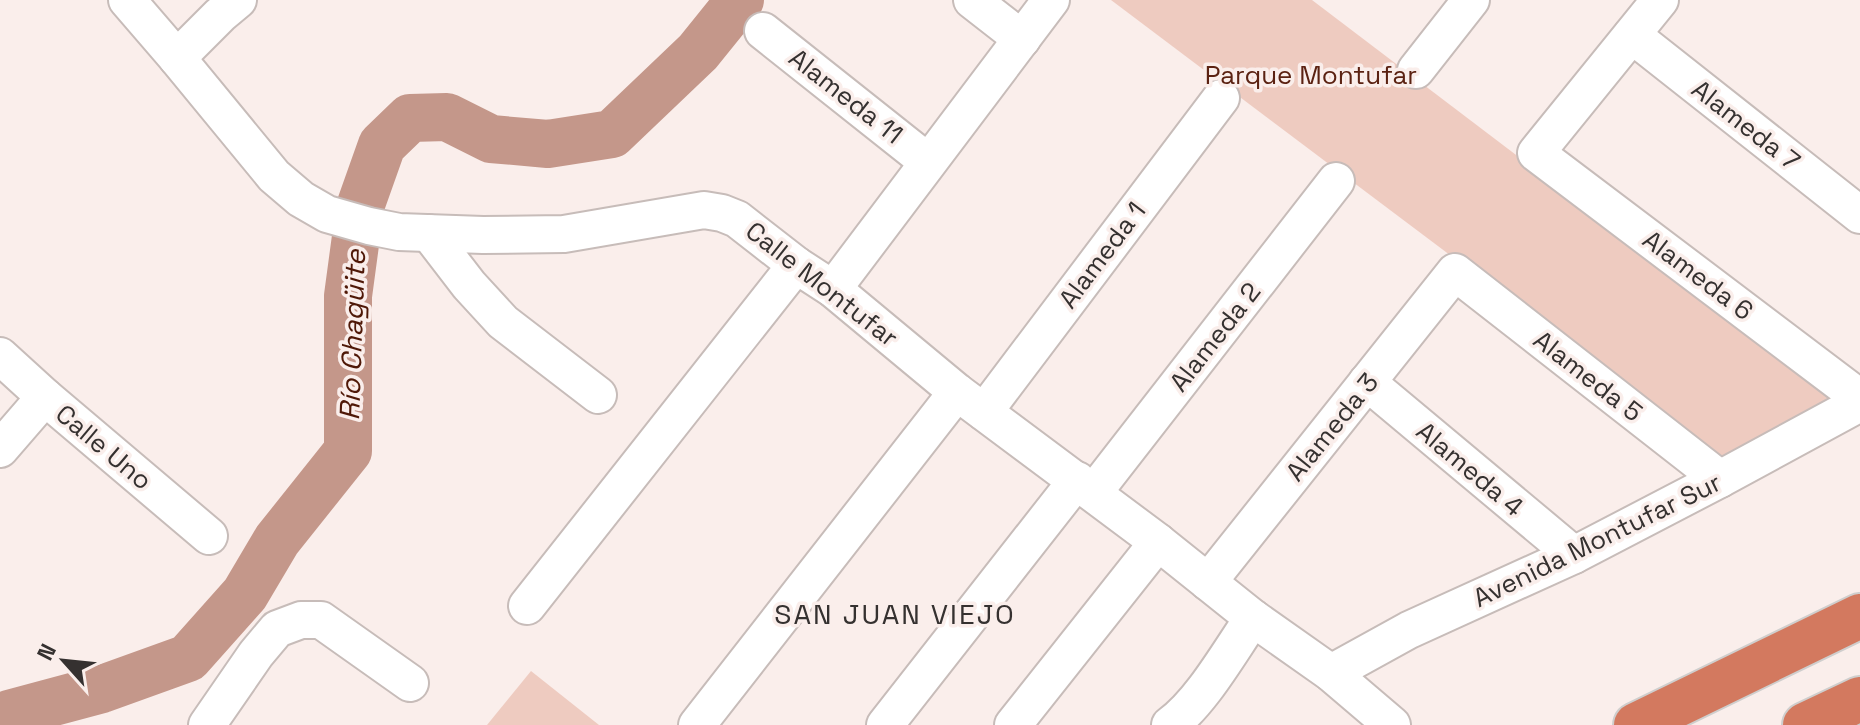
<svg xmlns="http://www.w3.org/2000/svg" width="1860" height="725" font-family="'Space Grotesk',sans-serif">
<rect width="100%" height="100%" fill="#faeeeb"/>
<g fill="#eecbc0">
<path d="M1111,0h201l532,404 -123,55z"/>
<path d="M531,671l68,54h-112z"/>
</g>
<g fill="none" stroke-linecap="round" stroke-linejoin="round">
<path stroke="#c4978a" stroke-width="48" d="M0,723l9,-9 93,-25 86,-31 57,-64 32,-54 71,-89v-155l12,-89 22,-62 28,-27 37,-1 44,22 57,5 64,-10 86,-82 42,-52"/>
<g stroke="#c7bcb9" stroke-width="40">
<g id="minor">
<path d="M127,0l50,58 97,118 27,23 26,15 42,12 30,6 84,3 81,-1 140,-24 18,3 15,6 59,46 37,24 124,103 201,150 95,76 78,55 61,52"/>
<path d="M972,0l50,39"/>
<path d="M1660,0l-124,153 324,245"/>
<path d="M763,31l165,131"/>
<path d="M1632,35l228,180"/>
<path d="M177,58l43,-43 18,-15"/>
<path d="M1416,70l55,-70"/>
<path d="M429,233l40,52 34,37 95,73"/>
<path d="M833,289l218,-289"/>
<path d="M0,356l45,41 164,139"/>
<path d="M1367,382l207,173"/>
<path d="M984,412l237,-314"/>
<path d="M0,449l45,-52"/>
<path d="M1094,492l242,-311"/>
<path d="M1208,582l247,-310 265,207"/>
<path d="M527,606l269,-341"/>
<path d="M1331,673l78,-43 165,-75 146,-76 140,-76"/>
<path d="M207,725l49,-71 21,-25 24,-9h20l89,63"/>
<path d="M697,725l260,-333"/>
<path d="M885,725l192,-245"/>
<path d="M1013,725l145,-183"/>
<path d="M1170,725c31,-22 60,-74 83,-107"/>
</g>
</g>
<g stroke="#cfcecd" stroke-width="48">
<g id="highway">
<path d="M1636,725l224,-109"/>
<path d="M1805,725l55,-26"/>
</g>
</g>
<use href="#minor" stroke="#fff" stroke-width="36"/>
<use href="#highway" stroke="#d3795f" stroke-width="44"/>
</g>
<g text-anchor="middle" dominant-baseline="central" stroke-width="7" stroke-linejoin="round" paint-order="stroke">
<g font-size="26" fill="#5b2212" stroke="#faeeeb">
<text x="1311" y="75">Parque Montufar</text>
</g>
<g font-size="26" fill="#353130" stroke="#faeeeb">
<text transform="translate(846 96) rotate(38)">Alameda 11</text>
<text transform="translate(1746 125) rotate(38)">Alameda 7</text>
<text transform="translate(1102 255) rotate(-53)">Alameda 1</text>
<text transform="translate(1698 275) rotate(37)">Alameda 6</text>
<text transform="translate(822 284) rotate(38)">Calle Montufar</text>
<text transform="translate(1215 337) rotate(-52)">Alameda 2</text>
<text transform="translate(1588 376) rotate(38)">Alameda 5</text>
<text transform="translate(1332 427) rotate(-51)">Alameda 3</text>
<text transform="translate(104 447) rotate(40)">Calle Uno</text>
<text transform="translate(1470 469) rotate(40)">Alameda 4</text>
<text transform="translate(1597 540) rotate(-26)">Avenida Montufar Sur</text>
</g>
<g font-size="28" font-style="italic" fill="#4f1807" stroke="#faeeeb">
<text transform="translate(352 335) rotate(-88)">Río Chagüite</text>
</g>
<g font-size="28" letter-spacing="2" fill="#353130" stroke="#faeeeb">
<text x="895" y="614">SAN JUAN VIEJO</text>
</g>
</g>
<g transform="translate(64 661) rotate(297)" stroke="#faeeeb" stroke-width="6" paint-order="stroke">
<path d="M0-6L14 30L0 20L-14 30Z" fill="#353130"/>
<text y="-12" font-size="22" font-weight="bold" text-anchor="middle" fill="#353130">N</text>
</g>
</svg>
